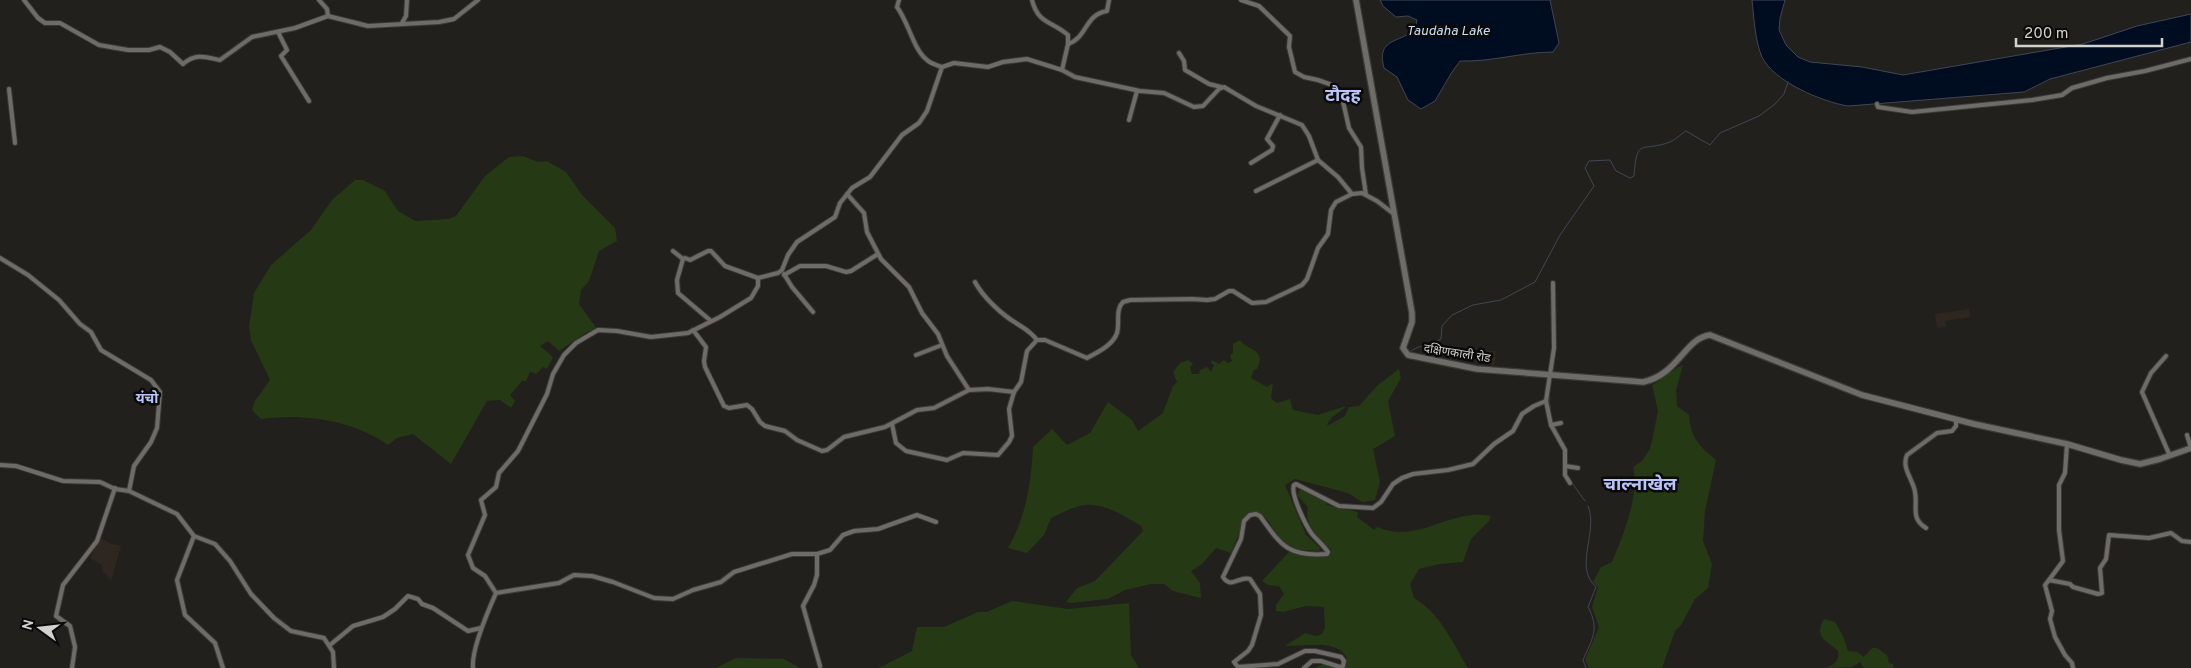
<svg xmlns="http://www.w3.org/2000/svg" width="2191" height="668" font-family="Overpass,'Noto Sans Devanagari',sans-serif">
<rect width="100%" height="100%" fill="#22201d"/>
<g fill="#2d271f">
<path d="M1969,309l1,8 -25,4 1,6 -9,1 -2,-14z"/>
<path d="M1476,350l20,1 -1,14 -20,-3z"/>
<path d="M100,537l9,6 12,3 -10,35 -9,-11v-5l-12,-7z"/>
</g>
<g fill="#253915">
<path d="M523,156l15,6 9,-1 19,11 16,23 33,33 2,13 -18,10 -10,30 -8,9 -2,14 18,25 -10,3 -28,19 -11,-10 -8,5 13,11 -6,12 -4,-2 -7,7 -6,-2 -4,9h-4l-12,14 5,6 -4,7 -11,-8 -13,1 -36,63 -38,-30 -16,4 -9,7c-35,-25 -85,-32 -127,-26l-9,-9 3,-9 15,-21 -19,-40 -2,-13 5,-34 17,-28 40,-35 21,-30 23,-20h8l22,11 13,20 17,10 33,-2 8,-3 29,-40 24,-19z"/>
<path d="M1240,340c8,11 27,9 17,29l-3,1 -3,8 16,9 6,-4 -2,15 6,5 13,-4 3,11 25,5 28,-9c-7,8 -16,9 -19,20l18,-10 4,-9 10,-1 19,-21 21,-16 2,9 -13,23 7,35 -22,13 7,33 -5,18 -13,2 -14,-9 -53,-14 -10,6 21,50 14,13 -1,3c-10,-1 -24,0 -33,-5 -11,-8 -14,-28 -29,-34l-11,4 -15,37 -15,-5 -14,16 -11,7 9,12 1,15 -28,-7 -9,-7h-13l-26,6 -17,9 -38,4 -4,-1 11,-14 18,-7 48,-50 -2,-5c-17,-10 -40,-26 -61,-20 -10,2 -20,8 -29,12l-7,17 -17,18 -19,-5c18,-31 23,-65 25,-101l19,-18 15,16 23,-12 18,-31 24,18 6,11 25,-18 10,-27 4,-4 -4,-10 7,-9 8,-3 5,4 -3,3 2,7h7l1,-4 7,-3 4,5 3,-7 -3,-2 1,-3 7,4 5,-4 4,3 4,-2 -2,-6 3,-2v-9z"/>
<path d="M1683,365l-7,25 1,16 12,9c2,23 9,30 27,45l-11,51 -2,30 9,23 -4,24 -13,11 -14,26 -6,6 -13,37h-73l-4,-8 14,-33 -7,-20 6,-20 -5,-5 8,-15 11,-5c11,-26 28,-68 21,-95l9,-6 8,-12 3,-13 5,-25 -6,-26c11,-5 19,-15 31,-20z"/>
<path d="M1300,489l26,13 1,3 31,7 -1,5 17,13 3,-3c41,18 72,-19 114,-11l-2,5 -18,18 -8,23 -24,2 -20,5 -9,15 4,14c27,16 38,44 54,70h-153l8,-4h19l5,-6c-10,-20 -45,-11 -62,-12l20,-13 11,3 6,-2 3,-7 -1,-20 -18,-1 -23,6 -7,-1v-6l8,-11 -5,-8 -11,-1 -6,-4 27,-29c13,5 28,6 42,2v-5c-12,-9 -28,-26 -23,-42l-11,-12z"/>
<path d="M1012,601l56,8 61,-6 2,52 8,13h-260l33,-17 5,-24h27l34,-15h9z"/>
<path d="M1824,619l11,3 8,14 5,15 9,1 7,5 8,-9h5l10,7 2,8 4,1 1,4h-30l-4,-6 -8,5 -26,1c8,-4 14,-6 12,-17 -11,-11 -25,-13 -14,-32z"/>
<path d="M736,658l48,1 16,9h-84z"/>
</g>
<g fill="#000c1f" stroke="#3f4754">
<path d="M1380,0h170l9,43 -6,9c-31,0 -61,10 -93,9l-8,11 -17,29 -14,8 -13,-9 -11,-23 -13,-9c-8,-30 15,-25 31,-38l2,-10 -9,-4 -12,1 -13,-11z"/>
<path d="M1752,0h33l-5,18 -1,12 7,15 12,12 12,5 52,5 41,8 180,-31 54,-18 54,-12v28l-141,37 -26,13 -176,14c-25,-4 -74,-24 -86,-49 -7,-16 -8,-39 -10,-57z"/>
</g>
<g fill="none" stroke-linecap="round" stroke-linejoin="round">
<g stroke="#3f4754" stroke-width="1">
<path d="M1408,353c10,-8 22,-8 33,-14l1,-13 10,-11 21,-10 28,-5 34,-18 25,-47 34,-49 -9,-18 4,-7 21,-1 6,11 14,7 4,-2c3,-40 7,-23 36,-34 5,-2 11,-8 16,-11l24,14 10,-12 39,-17 16,-12 9,-10 4,-12"/>
<path d="M1549,394v9"/>
<path d="M1550,405v6"/>
<path d="M1554,427l7,12"/>
<path d="M1572,483l13,18"/>
<path d="M1586,668l-3,-8c9,-21 17,-31 5,-53l8,-20c-23,-20 3,-56 -8,-81"/>
</g>
<g stroke="#3c3a37" stroke-width="6">
<g id="street">
<path d="M24,0l14,18 7,5h15l39,22 29,5h21l11,-3 10,5 13,12c13,-11 22,-7 37,-4l32,-23 43,-9 33,-12 40,10 71,-4 15,-3 24,-19"/>
<path d="M319,0l8,9 1,7"/>
<path d="M899,0l-2,7c12,16 16,42 30,53 4,4 10,5 15,7"/>
<path d="M1032,0c6,24 20,21 36,35v9"/>
<path d="M1241,0l18,6 31,30 -1,11 6,25 9,5 14,3 14,5 10,12 7,31 12,19 1,21 4,27"/>
<path d="M402,23l4,-7 1,-16"/>
<path d="M278,32l9,18 -6,6 28,45"/>
<path d="M1179,53l5,8 1,9 24,14 12,3"/>
<path d="M1062,70l6,-26c20,-7 16,-29 39,-33l2,-11"/>
<path d="M9,89l6,54"/>
<path d="M1877,104l1,3 34,5 120,-12 30,-5 10,-7 35,-10 38,-7 46,-12"/>
<path d="M1129,120l8,-29"/>
<path d="M1251,163l21,-13 1,-4 -6,-7 13,-24"/>
<path d="M1256,191l62,-31"/>
<path d="M847,194l17,19 3,19 14,27 28,28 13,26 16,21 9,22 22,34 19,-1 26,3 7,-10 6,-31 10,-11h8l42,18c11,-6 26,-13 30,-25 3,-10 -2,-23 6,-31l7,-2 62,-1 15,1 8,-1 14,-8h4l19,12 14,-1 36,-17 5,-6 11,-31 10,-14 3,-24 5,-8 16,-8 10,-1 15,8 17,13"/>
<path d="M673,251l10,8 -6,21 1,13 33,28"/>
<path d="M0,258l28,17 31,25 21,24 11,8 10,18 50,30 9,12 -3,36 -6,14 -17,24 -5,25 48,23 17,22 21,8 15,17 21,33 23,24 17,13 33,7 9,14 1,16"/>
<path d="M683,259l2,-1 5,2 18,-9h3l14,15 33,12"/>
<path d="M784,274l8,13 21,25"/>
<path d="M784,275l16,-9h26l20,6 5,-1 27,-17"/>
<path d="M975,282c8,15 26,32 41,41 9,6 14,8 21,17"/>
<path d="M693,330l13,17 -2,14 1,6 19,39 5,2 18,-3 5,4 8,13 5,4 20,5 12,9 25,11 5,-1 17,-13 41,-10 32,-17 17,-2 35,-18"/>
<path d="M916,355l26,-10"/>
<path d="M2166,356l-15,17 -9,19 28,64"/>
<path d="M1546,401l5,24 14,25v25l5,8"/>
<path d="M892,424l4,19 10,8 41,9 16,-7 35,2 11,-13 3,-6 -3,-27 5,-17"/>
<path d="M1551,425l10,-2"/>
<path d="M2187,435l4,13"/>
<path d="M0,465l16,1 47,15 37,1 15,7 14,2"/>
<path d="M1565,466l13,2"/>
<path d="M1926,528c-16,-10 -8,-21 -11,-36 -2,-13 -14,-24 -8,-37l30,-22 15,-2 4,-5v-6"/>
<path d="M194,536l-17,44 8,35 30,28 8,25"/>
<path d="M817,554v21l-3,10 -11,21 17,60"/>
<path d="M2049,580l14,-19 -4,-31v-45l6,-12 2,-29"/>
<path d="M496,593l63,-10 15,-8 18,1 21,6 41,16 19,1 20,-9 28,-8 13,-10 58,-18h25l13,-4 13,-15 11,-4 24,-2 39,-14 19,7"/>
<path d="M330,645l23,-19 30,-9 12,-8 13,-13 10,3 4,5 11,4 35,23 13,-3"/>
<path d="M72,668l3,-21 -5,-21 -14,-10 7,-31 34,-44 18,-53"/>
<path d="M473,668c-2,-18 15,-57 23,-75l-11,-17 -12,-8 -5,-13 17,-40 -4,-15 15,-13 3,-14 19,-22 29,-57 6,-20 11,-19 12,-12 22,-13 19,1 34,6 37,-4 32,-16 31,-19 7,-12v-8l20,-5 4,-3 6,-15 9,-13 38,-25 5,-14 12,-15 18,-11 32,-42 17,-12 8,-12 15,-44 12,-4 34,4 15,-5 24,-3 35,11 13,7 65,14 24,2 30,14 9,-1 16,-17 5,-2 32,19 46,19 7,11 9,24 20,17 14,17"/>
<path d="M1304,668l8,-7h9l19,6 3,-1 1,-5 -3,-4 -26,-6h-10l-27,13 -40,3 -4,-5 14,-11 4,-6 9,-30 -1,-21 -10,-15c-10,-4 -19,11 -27,-2l18,-38 3,-18 6,-6 6,-1 4,2c21,29 27,41 67,38l1,-2c-5,-7 -11,-12 -16,-18 -6,-8 -22,-40 -18,-49l2,-1 43,22 34,2 8,-6 12,-18 9,-6 11,-4 35,-4 25,-6 21,-20 19,-13 9,-17 12,-8 12,-5 8,-53 -1,-65"/>
<path d="M2073,668l-1,-5 -7,-8 -10,-18 -5,-18 2,-8 -7,-26 4,-5 21,4 3,3 25,7 4,-1 -2,-25 6,-9 3,-24 40,3 22,-5 11,8 9,1"/>
</g>
</g>
<g stroke="#3c3a37" stroke-width="8">
<path id="secondary" d="M1356,0l56,313v9l-9,26 5,7 69,14 166,13c35,-7 42,-44 67,-47l152,60 112,29 93,20 54,16 19,4 20,-5 31,-11"/>
</g>
<use href="#street" stroke="#6e6c68" stroke-width="4"/>
<use href="#secondary" stroke="#6e6c68" stroke-width="5.5"/>
</g>
<g text-anchor="middle" dominant-baseline="central" stroke-width="5" stroke-linejoin="round" paint-order="stroke">
<g font-size="12" fill="#d2d1ce" stroke="#0b0a09">
<text transform="translate(1457 354) rotate(9)">दक्षिणकाली रोड</text>
</g>
<g font-size="14" font-style="italic" fill="#c5dff9" stroke="#0b0a09">
<text x="1448" y="31">Taudaha Lake</text>
</g>
<g font-size="14" font-weight="bold" fill="#b8c4fc" stroke="#0b0a09">
<text x="147" y="399">यंचो</text>
</g>
<g font-size="18" font-weight="bold" fill="#b8c4fc" stroke="#0b0a09">
<text x="1343" y="96">टौदह</text>
<text x="1640" y="485">चाल्नाखेल</text>
</g>
</g>
<g transform="translate(40 628) rotate(285)" stroke="#0b0a09" stroke-width="4" paint-order="stroke">
<path d="M0-4L9 19L0 12L-9 19Z" fill="#d2d1ce"/>
<text y="-8" font-size="14" font-weight="bold" text-anchor="middle" fill="#d2d1ce">N</text>
</g>
<path d="M2016 38v8h146v-8" fill="none" stroke="#d2d1ce" stroke-width="2.5"/>
<text x="2024" y="38" font-size="15" fill="#d2d1ce" stroke="#0b0a09" stroke-width="4" paint-order="stroke">200 m</text>
</svg>
